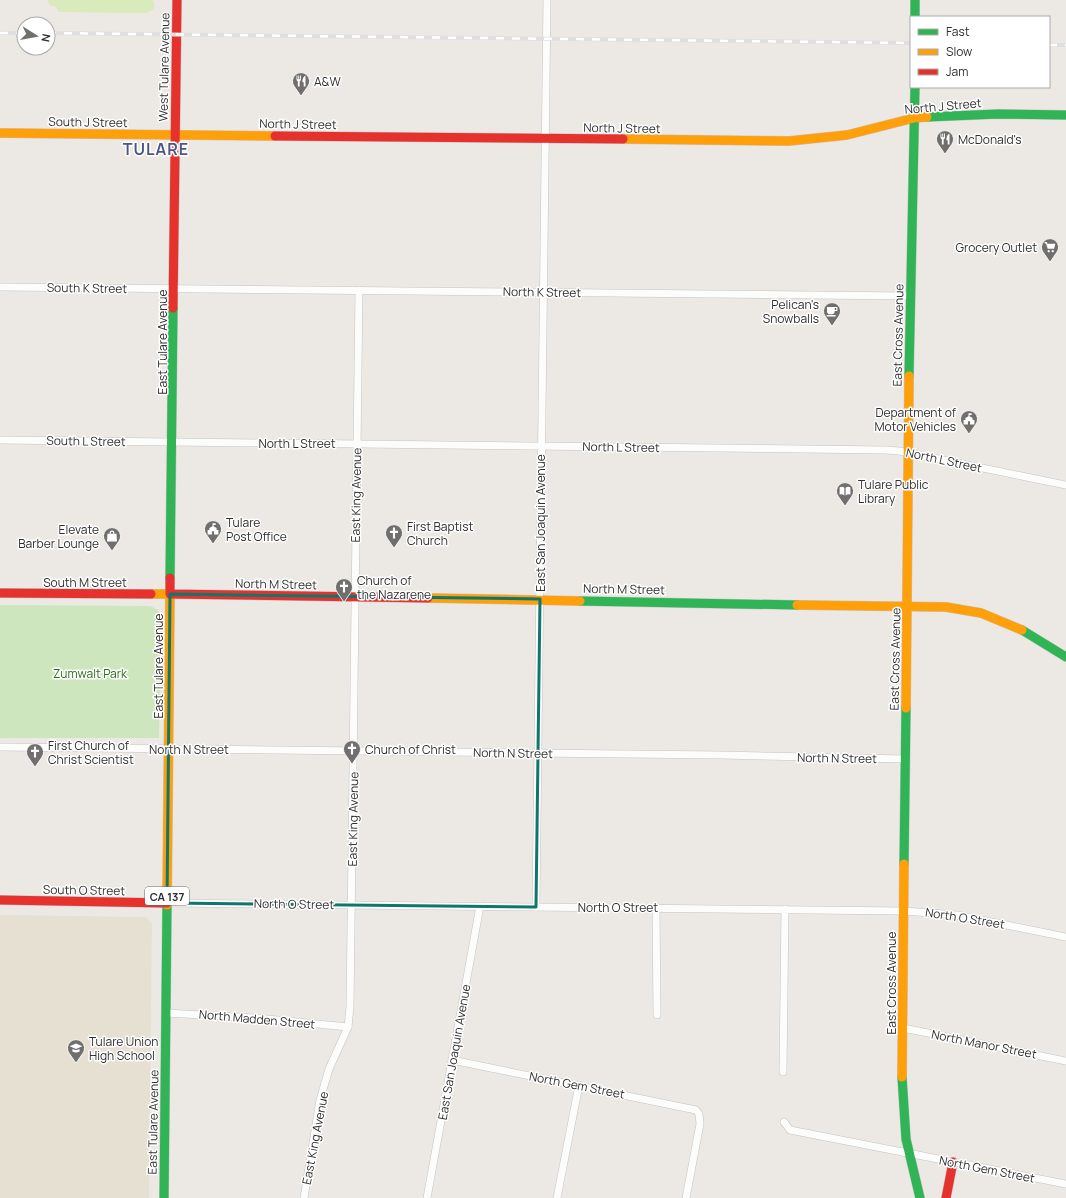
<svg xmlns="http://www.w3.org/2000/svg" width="1066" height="1198" font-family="Manrope,sans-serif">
<rect width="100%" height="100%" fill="#ece8e4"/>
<path fill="#e6e0d3" d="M0,915l146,2 6,6 -3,275h-149z"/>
<path fill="#cee6be" d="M0,605l150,1 8,4 3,6 -2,122h-159z"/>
<path fill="#d9eabb" d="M48,0h104l2,2v7l-7,4 -88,-1 -4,-6 -6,-1z"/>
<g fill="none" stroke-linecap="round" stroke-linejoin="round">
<g stroke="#c5c4c5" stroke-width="8">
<g id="street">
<path d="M0,287l910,9"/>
<path d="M0,440l886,10 13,1 167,34"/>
<path d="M0,747l721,8 184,4"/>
<path d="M167,903l737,8 53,4 109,22"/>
<path d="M536,907l11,-907"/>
<path d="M656,907l1,108"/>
<path d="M166,1013l91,5 91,9"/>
<path d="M903,1028l163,33"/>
<path d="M452,1060l244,50 3,4 1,10 -14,74"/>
<path d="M783,1072l2,-163"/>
<path d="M784,1122l6,8 276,54"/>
<path d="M304,1198l16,-98 9,-31 19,-42 2,-20 9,-717"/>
<path d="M427,1198l53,-292"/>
<path d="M557,1198l22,-113"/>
</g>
</g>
<g stroke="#c5c4c5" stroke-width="10">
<g id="fast">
<path d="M915,0v17"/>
<path d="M927,117l71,-3 68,1"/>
<path d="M909,376l6,-289"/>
<path d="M170,578l3,-270"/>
<path d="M580,601l217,4"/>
<path d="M1022,630l44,27"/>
<path d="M904,864l2,-156"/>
<path d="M902,1077l4,62 14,59"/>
<path d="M164,1198l3,-293"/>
</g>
</g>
<g stroke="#c5c4c5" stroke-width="10">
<g id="slow">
<path d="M0,133l275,3"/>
<path d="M623,139l166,2 58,-6 67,-17 13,-1"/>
<path d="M151,594h19l-3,311"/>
<path d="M428,598l152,3"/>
<path d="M797,605l149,2 35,6 41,17"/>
<path d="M906,708l3,-332"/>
<path d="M902,1077l2,-213"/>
</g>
</g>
<g stroke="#c5c4c5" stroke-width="10">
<g id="jam">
<path d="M275,136l348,3"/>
<path d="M173,308l4,-308"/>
<path d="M170,578v16l258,4"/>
<path d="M0,593l151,1"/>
<path d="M0,900l167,3"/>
<path d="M946,1198l7,-36"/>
</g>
</g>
<use href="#street" stroke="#fcfcfb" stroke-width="7"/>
<use href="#fast" stroke="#30b455" stroke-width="9"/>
<use href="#slow" stroke="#ff9f0a" stroke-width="9"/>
<use href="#jam" stroke="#e5322d" stroke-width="9"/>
<g stroke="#dfdfe1" stroke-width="4">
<g id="rail">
<path d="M0,33h24"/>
<path d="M48,33l863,10"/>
<path d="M1049,45h17"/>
</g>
</g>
<use href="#rail" stroke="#fff" stroke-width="2.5" stroke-dasharray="8" stroke-linecap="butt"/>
</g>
<path fill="none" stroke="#0f766e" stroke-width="3" stroke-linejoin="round" d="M170,594l370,5 -4,308 -369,-4z"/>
<defs>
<g id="restaurant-pin" transform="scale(0.9)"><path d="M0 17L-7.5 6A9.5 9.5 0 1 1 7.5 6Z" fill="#706f6e" stroke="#fff"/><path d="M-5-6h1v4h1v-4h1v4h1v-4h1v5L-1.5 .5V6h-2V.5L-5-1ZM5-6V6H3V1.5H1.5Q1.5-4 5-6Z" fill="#fff"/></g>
<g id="supermarket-pin" transform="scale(0.9)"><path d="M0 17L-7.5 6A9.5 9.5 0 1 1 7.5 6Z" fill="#706f6e" stroke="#fff"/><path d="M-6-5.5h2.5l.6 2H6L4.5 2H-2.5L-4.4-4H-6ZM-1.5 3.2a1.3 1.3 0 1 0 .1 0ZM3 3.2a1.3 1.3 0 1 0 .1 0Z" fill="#fff"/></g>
<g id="cafe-pin" transform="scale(0.9)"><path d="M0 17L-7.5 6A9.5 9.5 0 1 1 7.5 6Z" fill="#706f6e" stroke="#fff"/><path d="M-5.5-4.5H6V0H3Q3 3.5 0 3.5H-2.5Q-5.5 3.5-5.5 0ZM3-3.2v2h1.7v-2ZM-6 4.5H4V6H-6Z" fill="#fff"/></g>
<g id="civic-pin" transform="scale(0.9)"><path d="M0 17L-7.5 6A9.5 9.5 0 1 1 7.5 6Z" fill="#706f6e" stroke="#fff"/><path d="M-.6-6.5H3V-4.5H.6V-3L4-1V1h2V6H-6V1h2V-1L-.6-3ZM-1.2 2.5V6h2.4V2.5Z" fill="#fff"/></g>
<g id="library-pin" transform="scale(0.9)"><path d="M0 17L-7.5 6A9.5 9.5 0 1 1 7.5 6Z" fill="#706f6e" stroke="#fff"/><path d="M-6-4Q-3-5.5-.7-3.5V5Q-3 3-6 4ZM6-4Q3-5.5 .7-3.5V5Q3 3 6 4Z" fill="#fff"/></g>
<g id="church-pin" transform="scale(0.9)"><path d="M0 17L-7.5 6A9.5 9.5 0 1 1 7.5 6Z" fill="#706f6e" stroke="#fff"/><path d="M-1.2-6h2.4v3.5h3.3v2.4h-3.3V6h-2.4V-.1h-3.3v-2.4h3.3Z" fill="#fff"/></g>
<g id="shop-pin" transform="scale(0.9)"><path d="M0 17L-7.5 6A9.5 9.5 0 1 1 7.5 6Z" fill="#706f6e" stroke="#fff"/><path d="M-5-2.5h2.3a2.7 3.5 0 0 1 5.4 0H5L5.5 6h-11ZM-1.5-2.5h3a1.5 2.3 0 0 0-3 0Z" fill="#fff"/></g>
<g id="school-pin" transform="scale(0.9)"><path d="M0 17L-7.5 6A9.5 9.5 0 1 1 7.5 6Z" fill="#706f6e" stroke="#fff"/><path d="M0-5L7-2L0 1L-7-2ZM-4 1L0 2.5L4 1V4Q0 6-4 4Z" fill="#fff"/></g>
</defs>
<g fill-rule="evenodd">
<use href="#restaurant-pin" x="301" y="81"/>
<use href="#restaurant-pin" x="945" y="139"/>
<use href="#supermarket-pin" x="1050" y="247"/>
<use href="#cafe-pin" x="832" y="311"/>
<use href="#civic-pin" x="969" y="419"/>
<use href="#library-pin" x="845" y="491"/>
<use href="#civic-pin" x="213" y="529"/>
<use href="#church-pin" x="394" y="533"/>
<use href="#shop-pin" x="112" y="536"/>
<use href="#church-pin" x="344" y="587"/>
<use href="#church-pin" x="352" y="749"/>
<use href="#church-pin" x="35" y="752"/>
<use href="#school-pin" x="76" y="1048"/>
</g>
<g text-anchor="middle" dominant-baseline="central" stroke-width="3" stroke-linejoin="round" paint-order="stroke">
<rect fill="#fff" stroke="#6d6d6d" stroke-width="1" x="145" y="887" width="44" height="18" rx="3"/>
<g font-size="11" font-weight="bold" fill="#2e2e2e">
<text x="167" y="896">CA 137</text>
</g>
<g font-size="12" fill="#2e2e2e" stroke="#fff">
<text transform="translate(164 67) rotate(-89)">West Tulare Avenue</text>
<text transform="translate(943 106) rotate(-5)">North J Street</text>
<text transform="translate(88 122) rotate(1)">South J Street</text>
<text transform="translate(298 124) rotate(1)">North J Street</text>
<text transform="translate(622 128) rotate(1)">North J Street</text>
<text transform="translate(87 288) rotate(1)">South K Street</text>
<text transform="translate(542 292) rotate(1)">North K Street</text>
<text transform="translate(898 335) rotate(-89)">East Cross Avenue</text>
<text transform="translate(162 342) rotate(-90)">East Tulare Avenue</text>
<text transform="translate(86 441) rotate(1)">South L Street</text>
<text x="297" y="443">North L Street</text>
<text transform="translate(621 447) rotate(1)">North L Street</text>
<text transform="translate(944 460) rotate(12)">North L Street</text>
<text transform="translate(356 495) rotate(-89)">East King Avenue</text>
<text transform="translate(540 523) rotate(-90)">East San Joaquin Avenue</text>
<text x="85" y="582">South M Street</text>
<text transform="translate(276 584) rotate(1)">North M Street</text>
<text transform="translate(624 589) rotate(1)">North M Street</text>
<text transform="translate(895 659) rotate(-89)">East Cross Avenue</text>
<text transform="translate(158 666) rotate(-90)">East Tulare Avenue</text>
<text x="189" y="749">North N Street</text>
<text transform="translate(513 753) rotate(1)">North N Street</text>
<text transform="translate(837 758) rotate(1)">North N Street</text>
<text transform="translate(353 819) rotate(-89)">East King Avenue</text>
<text transform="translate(84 890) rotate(1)">South O Street</text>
<text transform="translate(294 904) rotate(1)">North O Street</text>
<text x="618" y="907">North O Street</text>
<text transform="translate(965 918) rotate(9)">North O Street</text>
<text transform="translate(891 983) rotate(-90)">East Cross Avenue</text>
<text transform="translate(257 1019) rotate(5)">North Madden Street</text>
<text transform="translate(984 1044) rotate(11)">North Manor Street</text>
<text transform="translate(454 1052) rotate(-80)">East San Joaquin Avenue</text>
<text transform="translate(577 1085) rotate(11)">North Gem Street</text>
<text transform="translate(153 1122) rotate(-89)">East Tulare Avenue</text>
<text transform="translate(315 1138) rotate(-79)">East King Avenue</text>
<text transform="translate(987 1169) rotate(11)">North Gem Street</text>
</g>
<g font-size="12" fill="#2e2e2e" stroke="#fff" text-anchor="start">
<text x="314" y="81">A&amp;W</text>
<text x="958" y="139">McDonald's</text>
<text x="1037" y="247" text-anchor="end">Grocery Outlet</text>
<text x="819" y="304" text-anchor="end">Pelican's<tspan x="819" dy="14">Snowballs</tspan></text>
<text x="956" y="412" text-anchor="end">Department of<tspan x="956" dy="14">Motor Vehicles</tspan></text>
<text x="858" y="484">Tulare Public<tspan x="858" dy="14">Library</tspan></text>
<text x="226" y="522">Tulare<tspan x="226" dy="14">Post Office</tspan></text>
<text x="407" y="526">First Baptist<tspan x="407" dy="14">Church</tspan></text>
<text x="99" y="529" text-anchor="end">Elevate<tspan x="99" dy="14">Barber Lounge</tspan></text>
<text x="357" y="580">Church of<tspan x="357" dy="14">the Nazarene</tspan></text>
<text x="48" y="745">First Church of<tspan x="48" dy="14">Christ Scientist</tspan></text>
<text x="365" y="749">Church of Christ</text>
<text x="89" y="1041">Tulare Union<tspan x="89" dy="14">High School</tspan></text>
</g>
<g font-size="12" fill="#2c6e1b" stroke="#fff">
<text x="90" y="673">Zumwalt Park</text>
</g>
<g font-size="16" font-weight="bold" letter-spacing="1" fill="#4d5680" stroke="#fff">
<text x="156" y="149">TULARE</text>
</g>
</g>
<rect x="910" y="16" width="140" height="72" fill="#ffffff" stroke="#ababab"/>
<rect x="918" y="29" width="20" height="6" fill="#30b455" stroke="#ababab"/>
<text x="946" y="36" font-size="12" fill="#2e2e2e">Fast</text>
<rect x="918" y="49" width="20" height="6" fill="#ff9f0a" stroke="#ababab"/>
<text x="946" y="56" font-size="12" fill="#2e2e2e">Slow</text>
<rect x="918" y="69" width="20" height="6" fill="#e5322d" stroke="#ababab"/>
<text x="946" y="76" font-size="12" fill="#2e2e2e">Jam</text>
<g transform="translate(36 36) rotate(101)"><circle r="19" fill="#ffffff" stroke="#ababab"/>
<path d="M0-3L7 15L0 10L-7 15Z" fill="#706f6e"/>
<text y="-6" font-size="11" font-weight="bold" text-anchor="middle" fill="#2e2e2e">N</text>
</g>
</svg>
